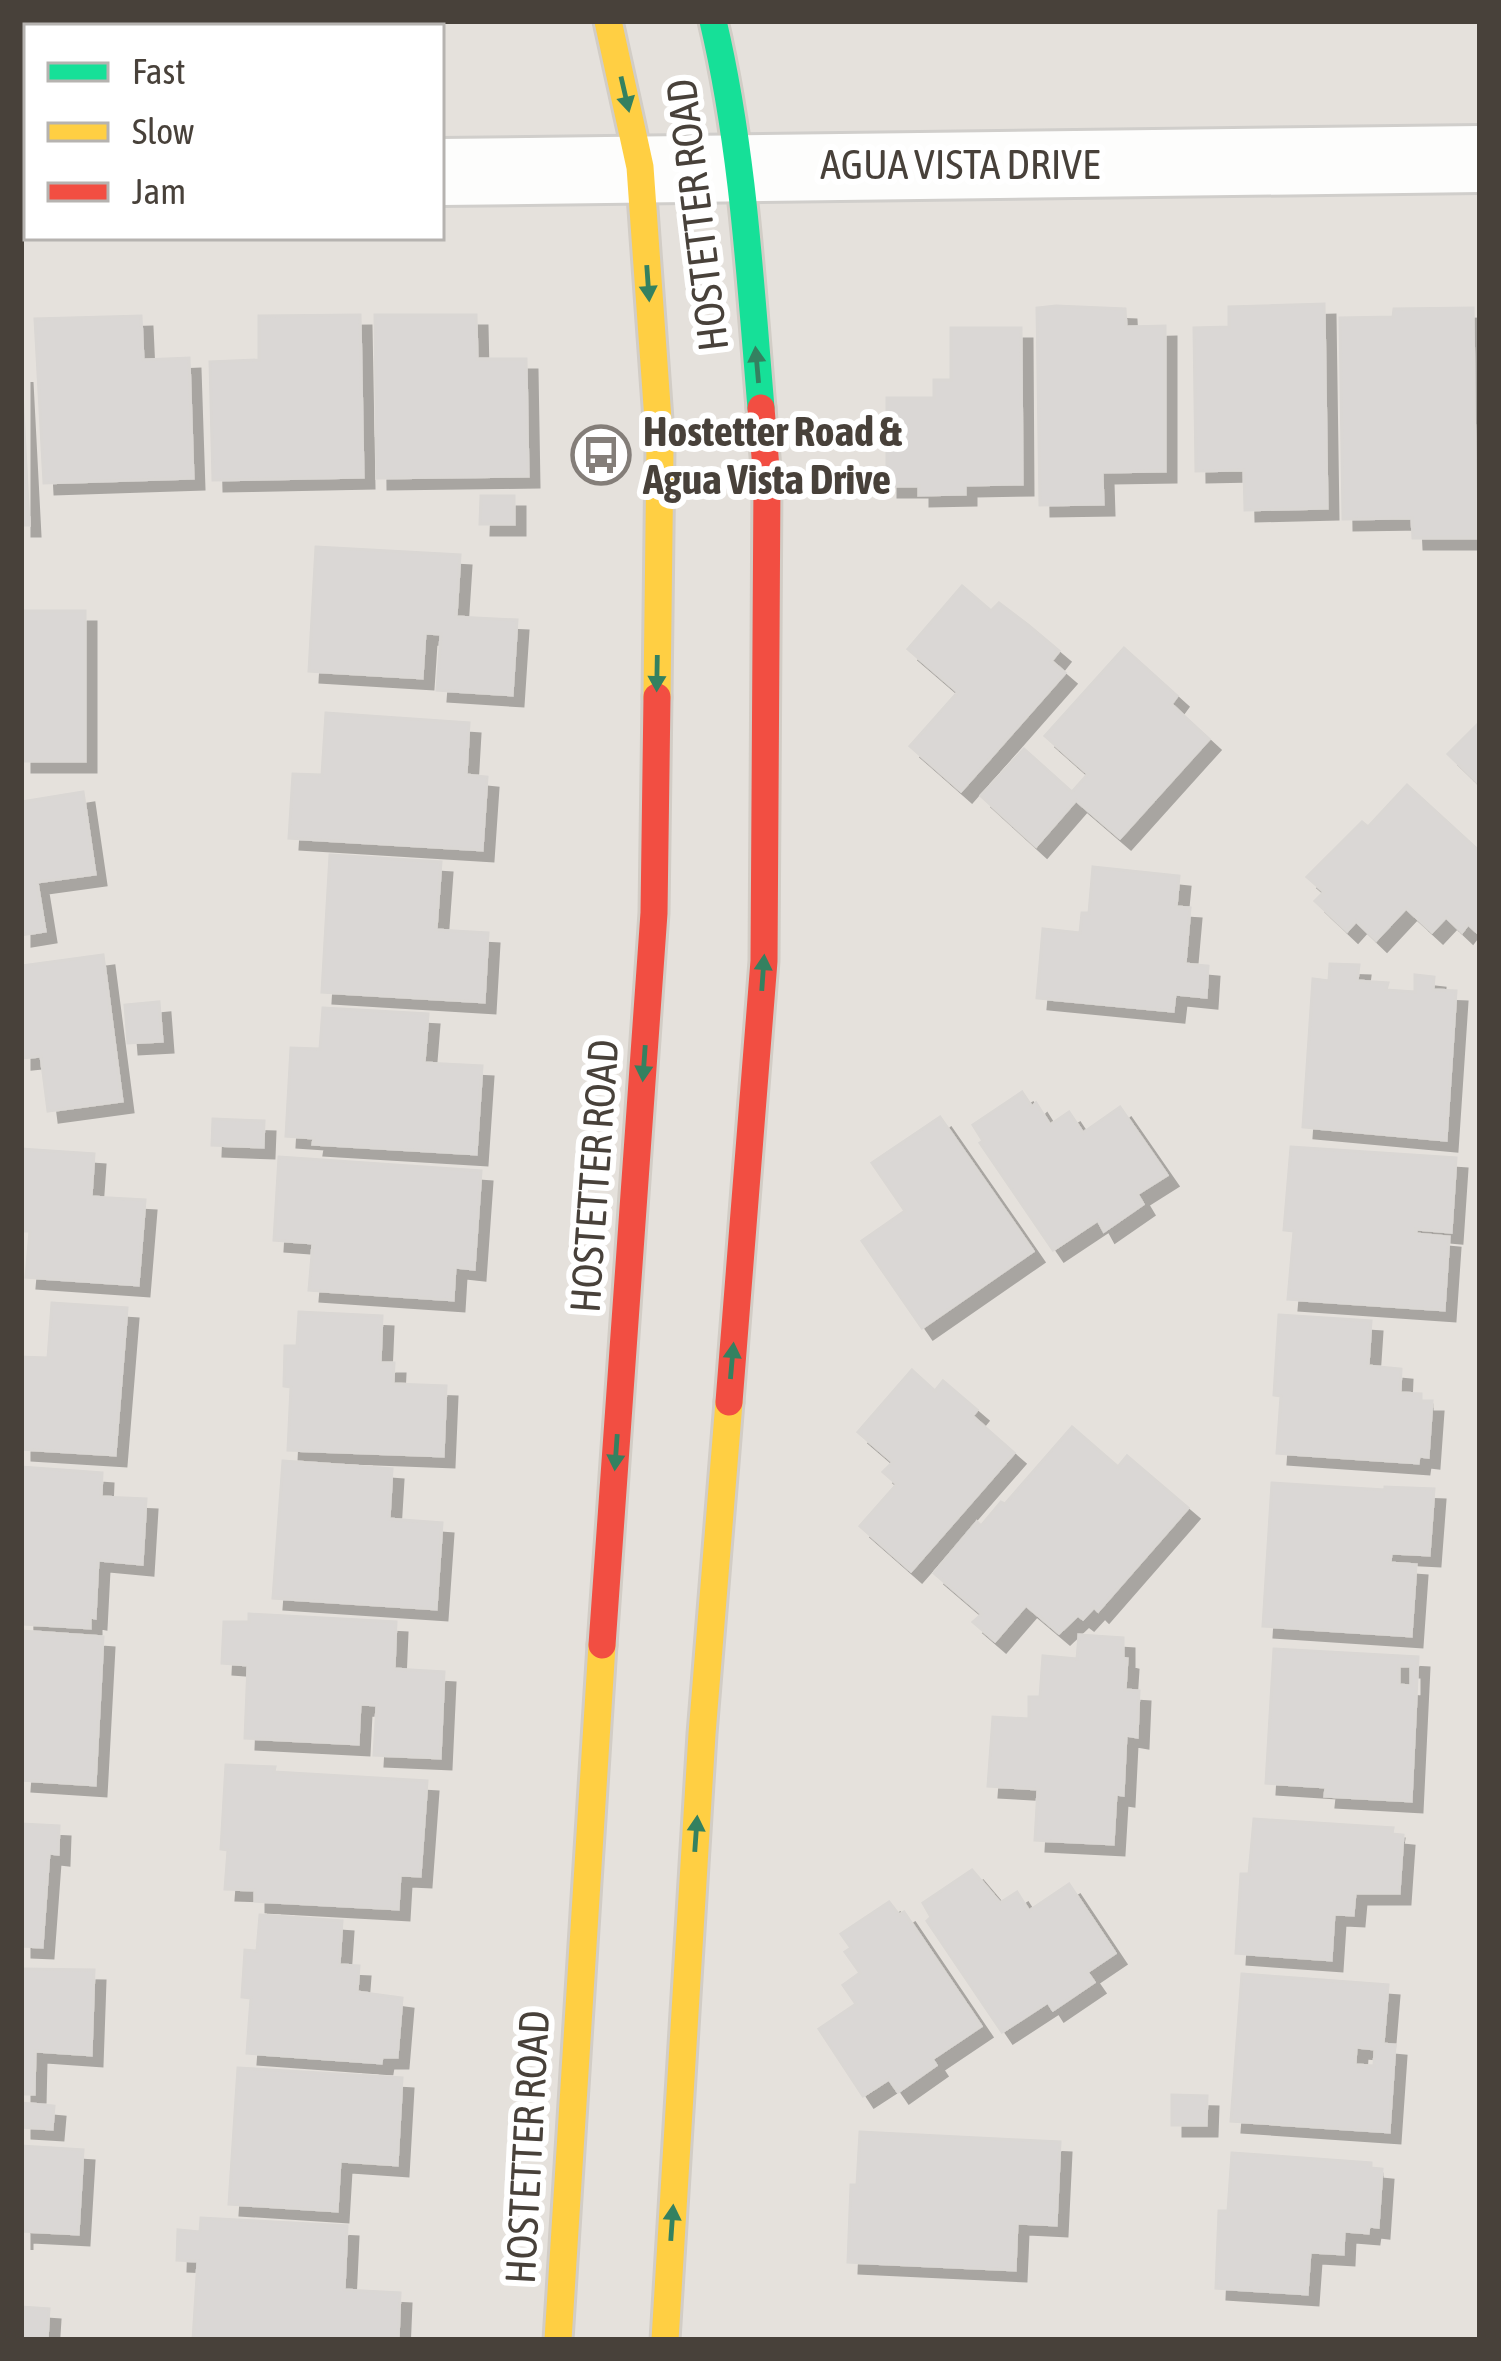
<svg xmlns="http://www.w3.org/2000/svg" width="1501" height="2361" font-family="'Asap Condensed',sans-serif">
<defs>
<filter id="shadow"><feDropShadow dx="11" dy="11" stdDeviation="0" flood-color="#0004"/></filter>
</defs>
<rect width="100%" height="100%" fill="#f2f0ee"/>
<path fill="#e5e1dc" fill-rule="evenodd" d="M21,21h1459v2319h-1459zM27,27h414v210h-414z"/>
<g fill="#dad7d5" stroke="#dad7d4" stroke-width="3" fill-rule="evenodd" filter="url(#shadow)">
<path d="M22,21h65l-64,8z"/>
<path d="M1324,304l3,204 -82,2 -1,-40 -48,1 -2,-143 35,-1v-20z"/>
<path d="M1056,306l69,3 1,18 39,-1v145l-63,1 1,32 -63,1 -3,-197z"/>
<path d="M1473,308l3,230h-63l-1,-20 -69,1 -3,-201 53,-1 1,-8z"/>
<path d="M360,315l3,162 -150,3 -3,-118 49,-2v-44z"/>
<path d="M375,315h101l1,44h49l2,117 -151,2z"/>
<path d="M141,316l2,44 46,-2 4,120 -149,5 -9,-164z"/>
<path d="M951,328h70l1,156 -57,1v9l-46,1v-9h-32v-88h47v-18h17z"/>
<path d="M21,371l8,154h-8z"/>
<path d="M481,496h33v28h-34z"/>
<path d="M316,547l144,8 -4,62 61,3 -5,75 -75,-5 4,-56 -16,-1 -3,45 -113,-7z"/>
<path d="M962,586l29,25 8,-8 29,22 31,26 -8,10 14,12 -104,118 -51,-45 48,-54 -50,-43z"/>
<rect x="21" y="611" width="64" height="150"/>
<path d="M1124,648l53,48 -6,8 38,35 -89,99 -44,-38 -40,46 -55,-50 43,-47 48,43 16,-18 -43,-38z"/>
<path d="M326,713l143,10 -3,52 21,2 -5,73 -193,-12 4,-64 29,1z"/>
<path d="M1480,722v63l-32,-31z"/>
<path d="M1407,785l73,67v76l-3,4 -9,-8 -6,8 -16,-15 -14,15 -26,-24 -30,32 -20,-19 -9,10 -32,-30 9,-9 -17,-15 55,-55 6,5z"/>
<path d="M83,792l12,82 -58,8 8,49 -24,4v-133z"/>
<path d="M330,855l111,7 -5,68 52,3 -4,69 -162,-10z"/>
<path d="M1093,867l86,9 -3,31 14,1 -5,56 23,2 -2,31 -31,-3 -2,17 -136,-13 6,-69 37,4 2,-20h7z"/>
<path d="M103,955l19,146 -74,10 -7,-55 -20,2v-92z"/>
<path d="M1330,964l29,1 -2,16 31,2 -2,7 29,2v-17l19,2 -1,13 23,1 -10,149 -143,-13 10,-148 16,2z"/>
<path d="M159,1002l3,39 -34,2 -3,-38z"/>
<path d="M323,1008l105,6 -4,49 58,3 -6,88 -163,-10 1,-6 -28,-2 5,-88 29,1z"/>
<path d="M1022,1092l10,15 4,-4 14,22 19,-13 14,21 37,-26 47,68 -30,19 6,10 -39,27 -6,-11 -45,30 -73,-107 3,-2 -10,-16z"/>
<path d="M940,1117l93,134 -111,77 -60,-87 43,-30 -33,-48z"/>
<path d="M213,1119l51,2 -1,26 -51,-2z"/>
<path d="M1291,1147l165,11 -5,74 -35,-3v5l33,3 -5,73 -156,-11 6,-68 -10,-1z"/>
<path d="M21,1149l73,5 -3,43 54,3 -7,85 -112,-8 4,-46h-9z"/>
<path d="M279,1157l202,14 -7,98 -19,-2 -2,33 -144,-10 4,-47 -39,-3z"/>
<path d="M52,1303l75,5 -12,147 -94,-6v-92l27,1z"/>
<path d="M299,1312l83,4 -2,47h14l-1,21 53,2 -3,70 -155,-6 3,-63 -7,-1 1,-40h12z"/>
<path d="M1279,1315l92,6 -3,45 33,3 -1,24 21,1v7h11l-4,56 -9,-1 -1,7 -141,-10 4,-57 -7,-1z"/>
<path d="M912,1370l23,21 8,-10 34,29 -5,6 42,37 -103,118 -51,-45 37,-42 -14,-12 10,-10 -35,-30z"/>
<path d="M1072,1427l46,40 9,-11 61,52 -90,103 -4,-4 -11,12 -5,-4 -19,18 -33,-28 -31,36 -22,-19 9,-8 -48,-41 43,-51 4,4 20,-24 4,2z"/>
<path d="M283,1461l109,8 -3,50 53,4 -6,86 -163,-11z"/>
<path d="M21,1467l81,6 -1,24 45,2 -4,65 -44,-4 -3,58 -5,-1v11l-66,-4z"/>
<path d="M1272,1483l113,7v-3l49,2 -5,66 -38,-2 -1,10 26,2 -5,71 -148,-10z"/>
<path d="M249,1614l147,8 -2,47 50,3 -4,86 -66,-3 3,-50 -17,-1 -2,40 -113,-6 3,-73 -26,-2 2,-41h25z"/>
<path d="M21,1631l82,6 -8,148 -74,-5 4,-55 -4,-1z"/>
<path d="M1079,1635l44,3v20l4,1 -2,31 14,1 -2,46 -11,-2 -3,60 -7,-1 -3,50 -78,-4 3,-51 -50,-3 5,-69 36,2v-22h11l3,-41 34,3z"/>
<path d="M1274,1649l144,8 -7,144 -86,-5 1,-9 -60,-4zM1399,1666h12v20l-12,-1z"/>
<path d="M226,1765l49,2 -1,5 153,9 -7,95 -20,-1 -2,34 -143,-8v-11l-30,-1 3,-39 -7,-1z"/>
<path d="M1254,1819l139,9 -1,6 11,1 -4,58h-44l-2,22 -19,-1 -3,46 -95,-7 5,-79h8z"/>
<path d="M21,1824l38,2 -1,28 -9,-1 -7,94 -21,-1z"/>
<path d="M972,1870l28,33 17,-11 12,19 40,-27 46,69 -28,19 7,10 -41,28 -5,-8 -46,30 -75,-111 4,-4 -8,-14z"/>
<path d="M889,1902l10,13 5,-3 77,114 -49,33 4,6 -38,27 -9,-13 -26,17 -44,-67 37,-25 -13,-19 17,-12 -15,-21 6,-4 -10,-14z"/>
<path d="M260,1915l82,6 -3,44 20,1 -2,26 45,6 -5,59h-15l-1,6 -134,-10 4,-55 -9,-1 3,-47 12,1z"/>
<path d="M21,1969l73,1 -3,85 -56,-4 -1,43h-13z"/>
<path d="M1242,1974l146,11 -5,59 12,1 -6,87 -158,-11zM1356,2047l19,2 -1,17 -19,-1z"/>
<path d="M238,2068l164,10 -5,87 -57,-4 -3,50 -108,-7z"/>
<path d="M1172,2095l35,1 -1,29h-34z"/>
<path d="M21,2103l33,3 -2,23 -31,-2z"/>
<path d="M860,2132l200,10 -4,83 -39,-2 -2,47 -167,-8 3,-77h6z"/>
<path d="M21,2146l62,4 -5,84 -57,-3v8z"/>
<path d="M1232,2153l139,10v5l11,1 -4,58 -9,-1 -1,7 -24,-2 -1,23 -33,-2 -3,42 -91,-6 3,-77h9z"/>
<path d="M201,2218l146,8 -3,64 56,3 -2,47h-205l5,-79 -21,-1 1,-30 22,2z"/>
<path d="M21,2307l28,2 -2,31h-26z"/>
</g>
<g fill="none" stroke-linecap="round" stroke-linejoin="round">
<g stroke="#d0cecb" stroke-width="72">
<g id="street">
<path d="M441,172l1039,-13"/>
<path d="M21,182h6"/>
</g>
</g>
<g stroke="#d2cdc6" stroke-width="33">
<path id="fast" d="M713,21c30,127 37,257 48,387"/>
</g>
<g stroke="#d2cdc6" stroke-width="33">
<g id="slow">
<path d="M608,21l32,146 20,281 -3,249"/>
<path d="M558,2340l44,-695"/>
<path d="M665,2340l37,-606 27,-332"/>
</g>
</g>
<g stroke="#d2cdc6" stroke-width="33">
<g id="jam">
<path d="M729,1402l35,-441 3,-480 -6,-73"/>
<path d="M602,1645l52,-732 3,-216"/>
</g>
</g>
<use href="#street" stroke="#fdfdfc" stroke-width="66"/>
<use href="#fast" stroke="#16e098" stroke-width="27"/>
<use href="#slow" stroke="#ffcf43" stroke-width="27"/>
<use href="#jam" stroke="#f24e42" stroke-width="27"/>
</g>
<defs><path id="oneway-solid" d="M-6-.8H1V-3.2L6.5 0L1 3.2V.8H-6Z" transform="scale(3)"/></defs>
<g fill="#348160">
<use href="#oneway-solid" transform="translate(625 94) rotate(77)"/>
<use href="#oneway-solid" transform="translate(648 283) rotate(86)"/>
<use href="#oneway-solid" transform="translate(757 365) rotate(-95)"/>
<use href="#oneway-solid" transform="translate(657 673) rotate(91)"/>
<use href="#oneway-solid" transform="translate(763 973) rotate(-86)"/>
<use href="#oneway-solid" transform="translate(644 1063) rotate(94)"/>
<use href="#oneway-solid" transform="translate(732 1361) rotate(-85)"/>
<use href="#oneway-solid" transform="translate(616 1452) rotate(94)"/>
<use href="#oneway-solid" transform="translate(696 1834) rotate(-86)"/>
<use href="#oneway-solid" transform="translate(672 2223) rotate(-86)"/>
</g>
<defs>
<g id="bus-ring" transform="scale(3)"><circle r="9.5" fill="#fff" stroke="#847e79" stroke-width="1.5"/><path d="M-5-6H5V4H4V6H2V4H-2V6H-4V4H-5ZM-3.5-4V0h7V-4ZM-3.5 1.2v1.5H-2V1.2ZM2 1.2v1.5H3.5V1.2Z" fill="#847e79"/></g>
</defs>
<g fill-rule="evenodd">
<use href="#bus-ring" x="601" y="455"/>
</g>
<g text-anchor="middle" dominant-baseline="central" stroke-width="12" stroke-linejoin="round" paint-order="stroke">
<g font-size="42" fill="#48413a" stroke="#fff">
<text x="960" y="164">AGUA VISTA DRIVE</text>
<text transform="translate(697 215) rotate(-97)">HOSTETTER ROAD</text>
<text transform="translate(594 1176) rotate(-86)">HOSTETTER ROAD</text>
<text transform="translate(527 2147) rotate(-87)">HOSTETTER ROAD</text>
</g>
<g font-size="42" font-weight="bold" fill="#48413a" stroke="#fff" text-anchor="start">
<text x="643" y="431">Hostetter Road &amp;<tspan x="643" dy="48">Agua Vista Drive</tspan></text>
</g>
</g>
<rect width="1501" height="2361" fill="none" stroke="#48413a" stroke-width="48"/>
<rect x="24" y="24" width="420" height="216" fill="#ffffff" stroke="#b6b3b0" stroke-width="3"/>
<rect x="48" y="63" width="60" height="18" fill="#16e098" stroke="#b6b3b0" stroke-width="3"/>
<text x="132" y="84" font-size="36" fill="#48413a">Fast</text>
<rect x="48" y="123" width="60" height="18" fill="#ffcf43" stroke="#b6b3b0" stroke-width="3"/>
<text x="132" y="144" font-size="36" fill="#48413a">Slow</text>
<rect x="48" y="183" width="60" height="18" fill="#f24e42" stroke="#b6b3b0" stroke-width="3"/>
<text x="132" y="204" font-size="36" fill="#48413a">Jam</text>
</svg>
